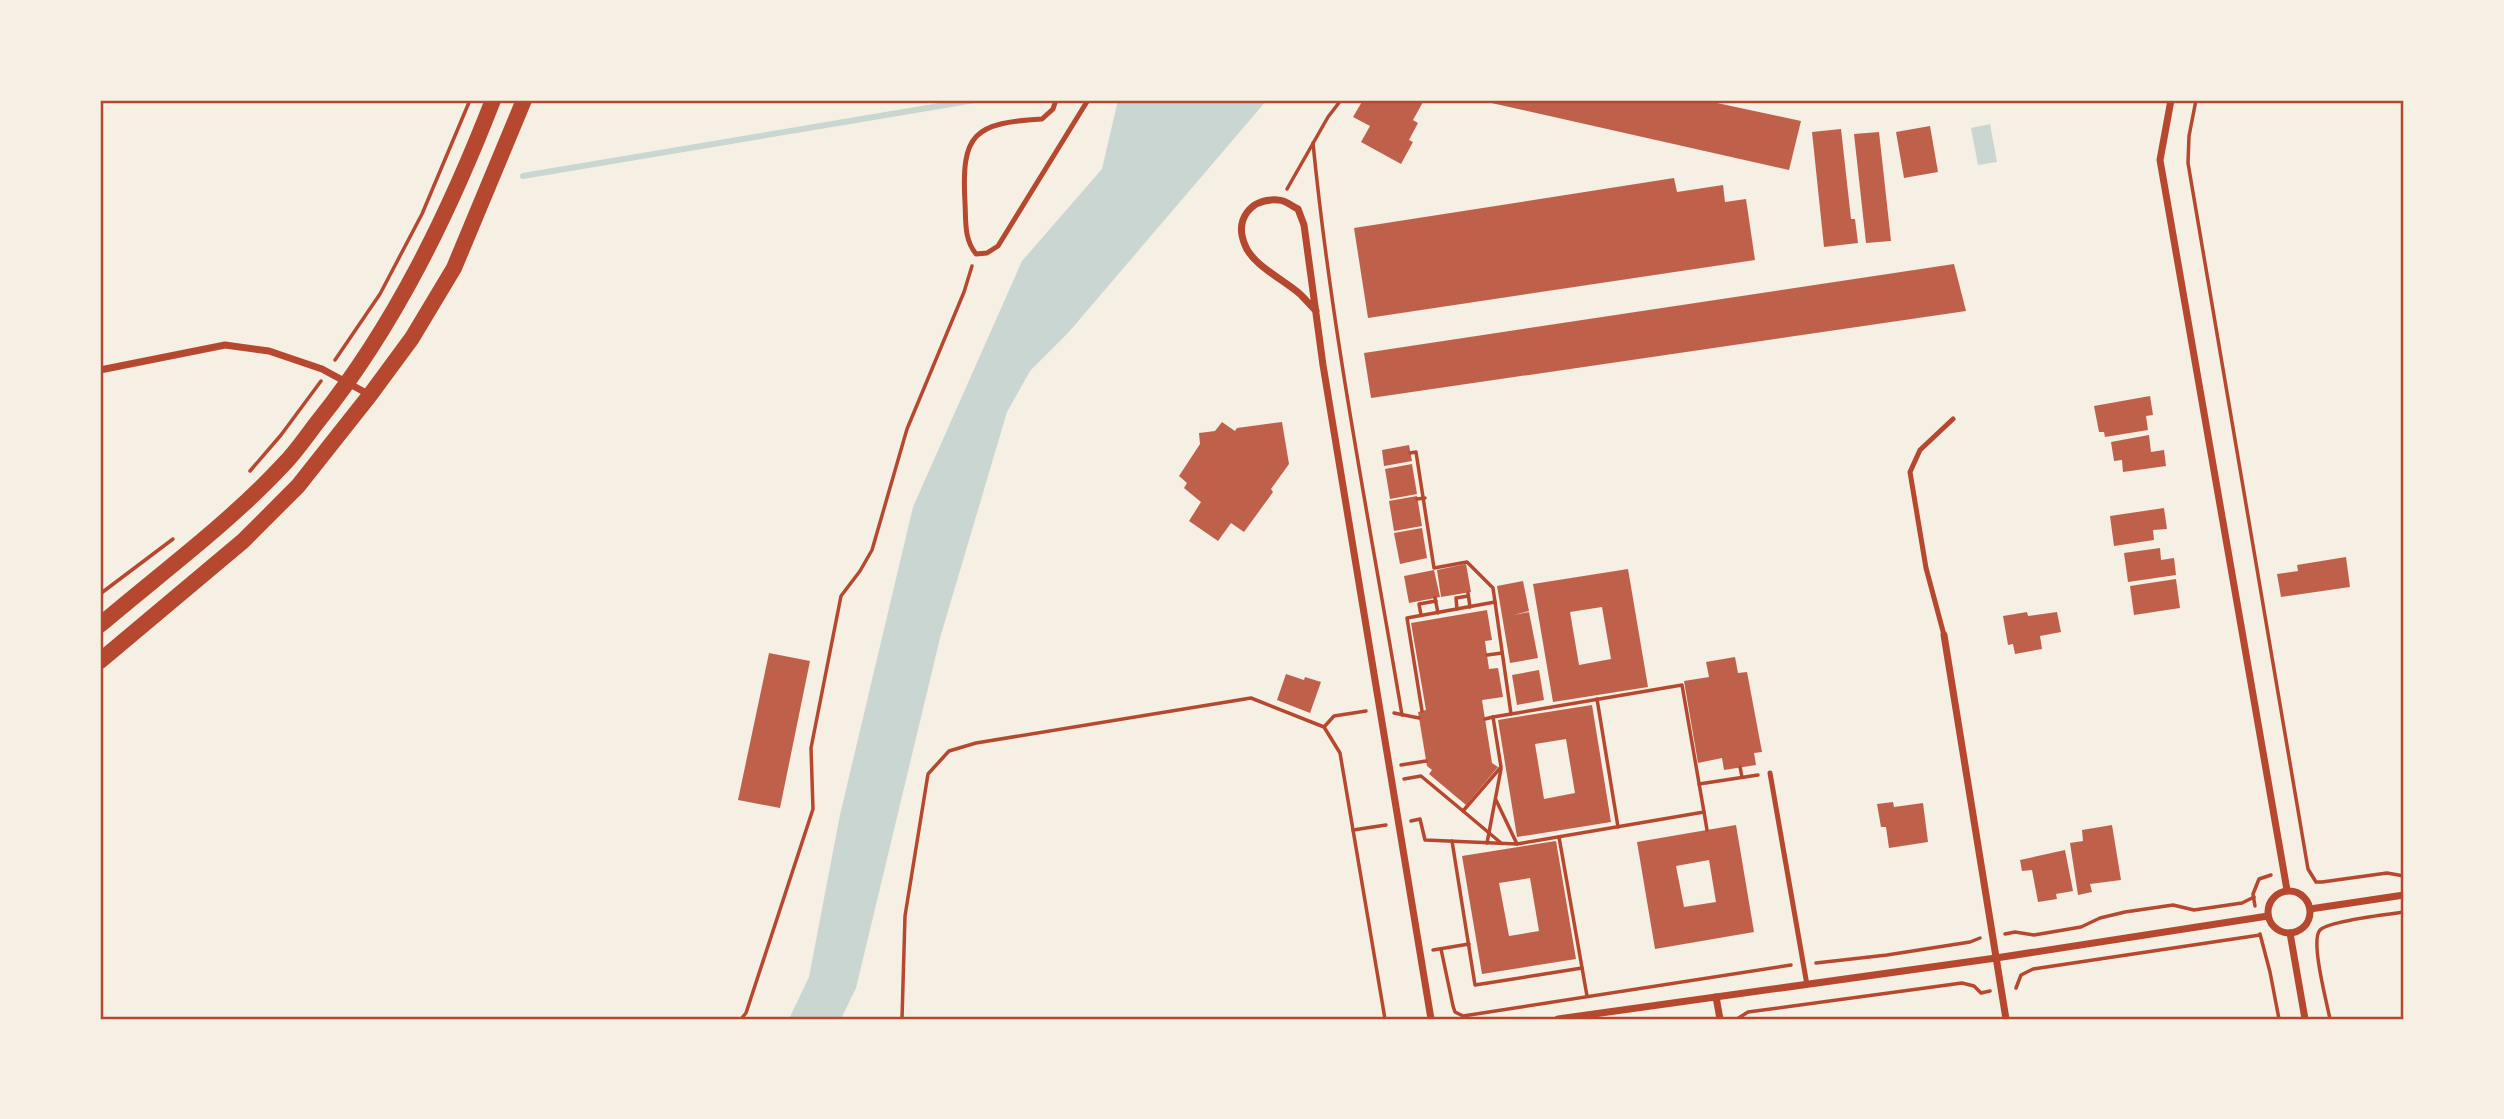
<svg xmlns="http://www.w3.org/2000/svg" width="2504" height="1119" font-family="Jost,sans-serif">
<rect width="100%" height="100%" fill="#f6efe4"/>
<g fill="#c9d6d2">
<path d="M1118,100h149l-199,233 -38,38 -23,41 -67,226 -84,350 -15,31h-52l20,-42 31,-162 73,-308 109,-246 80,-92z"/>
<path d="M1990,124l7,38 -19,3 -7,-37z"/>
</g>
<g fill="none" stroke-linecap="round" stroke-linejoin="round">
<path stroke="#c9d6d2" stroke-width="6" d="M523,176l452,-76"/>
</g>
<g fill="#bf614a" fill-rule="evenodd">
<path d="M1363,100l60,2 -10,18 5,3 -9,17 4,2 -12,22 -40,-22 9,-16 -17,-9z"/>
<path d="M1478,100h225l98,21 -12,49z"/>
<path d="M1930,126l8,46 -34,6 -8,-46z"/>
<path d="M1841,129l10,90h4l3,24 -34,4 -12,-115z"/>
<path d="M1879,132l12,109 -25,2 -12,-109z"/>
<path d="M1674,178l3,14 46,-7 2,17 21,-3 9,61 -387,58 -14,-90z"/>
<path d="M1954,264l12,47 -595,87 -7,-45z"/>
<path d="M2150,396l3,19 -7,1 2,14 -43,7 -1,-5h-5l-5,-26z"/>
<path d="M1222,422l13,9 2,-3 45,-6 7,42 -18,25 2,3 -29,40 -13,-9 -13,18 -29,-20 12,-19 -17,-14 3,-5 -8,-7 21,-32 -1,-11 16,-2z"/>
<path d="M2149,435l2,17 13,-2 2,16 -43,6 -1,-12 -8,1 -3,-19z"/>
<path d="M1409,445l3,16 -28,5 -2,-16z"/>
<path d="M1412,464l5,30 -27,5 -5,-30z"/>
<path d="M1417,496l5,30 -28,5 -5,-30z"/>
<path d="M2164,508l3,21 -14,1 1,10 -40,6 -4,-30z"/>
<path d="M1422,528l5,30 -27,6 -6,-31z"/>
<path d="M2160,548l1,12 13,-2 2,17 -48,7 -4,-29z"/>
<path d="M2346,557l4,30 -69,10 -4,-23 21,-3 -1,-6z"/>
<path d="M1466,564l5,28 -30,5 -4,-27z"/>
<path d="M1628,569l20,118 -95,15 -20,-118zM1602,607l9,52 -32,6 -9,-53z"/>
<path d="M1434,570l6,27 -31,6 -5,-27z"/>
<path d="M2176,579l4,29 -46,7 -4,-29z"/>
<path d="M1523,581l6,30 -15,4 15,-3 9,46 -28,5 -13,-77z"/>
<path d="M1487,610l5,30 -7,1 4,28 9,-1 5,29 -21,3 10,63 6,4 -32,38 -37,-31 3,-4 -5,-4 -9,-54 8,-2 -15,-87z"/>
<path d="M2027,612l1,4 29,-4 4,20 -21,4 2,13 -27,5 -2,-10 -5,1 -5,-29z"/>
<path d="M769,653l41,8 -30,147 -42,-8z"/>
<path d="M1735,657l3,16 9,-1 15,80 -8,1 2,12 -32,5 -2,-12 -24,5 -14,-82 25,-4 -3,-15z"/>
<path d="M1539,670l5,30 -27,5 -5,-30z"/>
<path d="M1286,674l18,6 1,-3 16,5 -11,31 -33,-13z"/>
<path d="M1592,705l19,117 -94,15 -19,-117zM1566,739l9,54 -31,6 -9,-55z"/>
<path d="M1893,802l1,5 29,-4 5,39 -39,6 -3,-21h-5l-4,-23z"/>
<path d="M1736,825l18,107 -99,17 -18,-107zM1709,860l7,42 -32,5 -8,-41z"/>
<path d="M2112,825l9,55 -31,4 2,8 -14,3 -8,-52 13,-2 -1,-11z"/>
<path d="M1556,841l20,118 -94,15 -20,-118zM1530,878l9,53 -30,5 -10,-53z"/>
<path d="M2065,850l8,41 -17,3 1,5 -19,3 -6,-32 -10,1 -2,-11z"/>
</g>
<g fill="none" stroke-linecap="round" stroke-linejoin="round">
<g stroke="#b5482f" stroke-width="3.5">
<path d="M2196,100l-7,36 -1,27 120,706 8,13h6l65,-9 17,3"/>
<path d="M1313,143c19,192 57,382 89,572"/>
<path d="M1287,189l41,-72 13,-17"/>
<path d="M335,360l45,-66 42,-80 48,-114"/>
<path d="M1410,453l6,-1 18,116 33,-6 26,26 18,126"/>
<path d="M250,471l31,-36 40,-54"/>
<path d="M1417,499l8,-1"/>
<path d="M1468,593l2,14"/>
<path d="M100,594l73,-55"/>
<path d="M1435,598l3,15"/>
<path d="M1457,609l-1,-11 12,-2"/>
<path d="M1421,615l-2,-11 17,-3"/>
<path d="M1487,655l15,-2"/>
<path d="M1597,699l21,128"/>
<path d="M1422,711l-15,-93 88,-16"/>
<path d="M1394,713l25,5"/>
<path d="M1485,719l8,-2"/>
<path d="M1324,727l10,-11 32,-5"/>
<path d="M1401,765l25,-4"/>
<path d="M1740,767l2,10"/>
<path d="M1404,779l17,-3 42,35 38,-44 -8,-50 189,-32 22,127 -187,32 -92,-4 -5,-21 -9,2"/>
<path d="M1699,784l59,-9"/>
<path d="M1496,800l21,44"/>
<path d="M1463,811l38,32"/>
<path d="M1704,812l3,18"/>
<path d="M1353,830l33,-5"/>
<path d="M1559,837l28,159"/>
<path d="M1452,841l23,144 107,-17"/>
<path d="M1487,843l14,-74"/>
<path d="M2255,906l-2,-12 6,-15 12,-4"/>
<path d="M2005,934l10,-2 19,3 47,-8 19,-9 25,-6 48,-7 21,5 48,-7 12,-6"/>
<path d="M2260,934l10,38 9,47"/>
<path d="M1441,949l12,57 2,6 8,4 328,-51"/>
<path d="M1433,950l36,-6"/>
<path d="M1816,963l71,-8 83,-13 10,-4"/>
<path d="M2016,988l5,-13 12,-6 227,-34"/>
<path d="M741,1019l5,-6 67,-204 -2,-61 30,-152 19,-25 12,-21 35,-121 57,-137 8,-26"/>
<path d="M902,1019l3,-103 23,-142 21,-23 27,-8 275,-45 73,29 16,26 45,266"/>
<path d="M1737,1019l11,-7 214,-29 12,3 7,7 9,-2"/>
<path d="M2330,1019c-3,-16 -20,-79 -10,-89 8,-9 69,-16 84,-18"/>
</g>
<g stroke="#b5482f" stroke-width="5">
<path d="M1056,100l-3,9 -11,10c-68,4 -81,14 -77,84 1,19 -1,36 11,51l11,-1 11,-7 90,-146"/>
<path d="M1944,635l-18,-67 -16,-96 10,-22 33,-31"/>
<path d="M1770,773l37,212"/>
</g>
<g stroke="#b5482f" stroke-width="7">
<path d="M2171,100l-11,60 127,730"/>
<path d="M1316,311c-5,-5 -10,-11 -15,-16 -15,-14 -49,-30 -56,-50 -11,-26 6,-47 33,-45 7,0 14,6 20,9l6,16 19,140 108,654"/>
<path d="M100,370l125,-25 44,6 53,18 48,26"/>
<path d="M1944,635l62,384"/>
<circle cx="2289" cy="912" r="21"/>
<path d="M2310,909l94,-14"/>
<path d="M2290,933l15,86"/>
<path d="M1716,997l4,22"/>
<path d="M1558,1019l438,-61 272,-42"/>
</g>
<g stroke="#b5482f" stroke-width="16">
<path d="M100,625c61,-52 128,-101 183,-160 14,-14 24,-30 36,-45 76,-95 130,-207 174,-320"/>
<path d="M100,661l143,-120 55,-55 72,-91 42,-57 42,-70 70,-168"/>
</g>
</g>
<rect width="2504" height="1119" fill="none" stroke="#f6efe4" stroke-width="203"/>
<rect x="102" y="102" width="2300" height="916" fill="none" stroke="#b5482f" stroke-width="2.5"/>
</svg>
